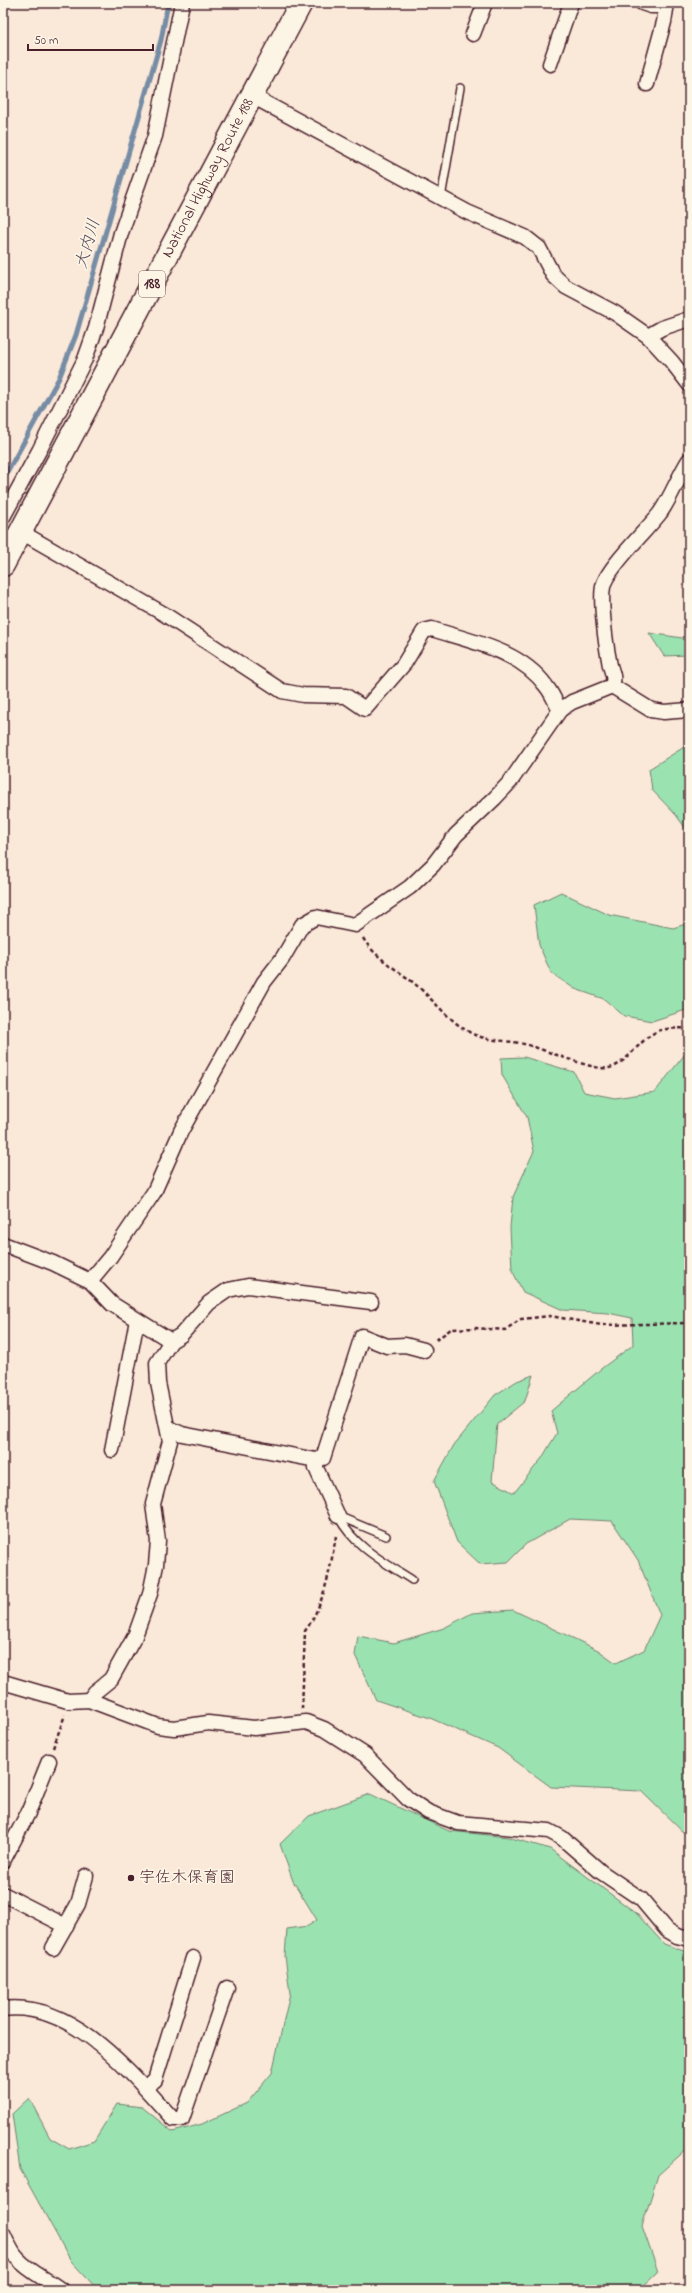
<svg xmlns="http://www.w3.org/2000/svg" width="692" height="2293" font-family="'Indie Flower','Klee One',sans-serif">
<rect width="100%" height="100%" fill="#fae8d9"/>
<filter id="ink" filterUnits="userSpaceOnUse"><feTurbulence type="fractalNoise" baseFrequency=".025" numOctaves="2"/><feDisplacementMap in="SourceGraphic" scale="8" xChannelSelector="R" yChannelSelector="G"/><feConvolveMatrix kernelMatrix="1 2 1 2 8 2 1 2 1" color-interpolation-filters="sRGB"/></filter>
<g filter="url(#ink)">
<g fill="#9be2b1" stroke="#72806e">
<path d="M649,633l40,6v16l-25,1z"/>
<path d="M689,744v35l-4,8 4,7v39l-13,-18 -24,-25 -3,-21z"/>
<path d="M561,892l48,23 64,13 16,-5v86l-37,12 -28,-5 -20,-17 -29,-10 -24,-16 -12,-28 -5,-40z"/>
<path d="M689,1049v789l-48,-47 -90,-4 -53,-39 -68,-30 -54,-18 -21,-45 3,-19 36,7 50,-15 28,-15 41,-3 85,40 18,13 28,-13 16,-35 -22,-55 -26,-39 -42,-2 -44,25 -18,18 -28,2 -23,-22 -23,-61 20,-36 41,-50 22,-14 16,-6 -8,26 -28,23 -5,57 22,12 28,-35 15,-25 -6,-22 51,-43 31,-23 -1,-27 -24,-5 -45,-3 -40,-18 -11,-22 -2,-43 3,-30 21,-46 -7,-34 -25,-42 -1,-17 23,-1 50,15 10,20 31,6 40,-6z"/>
<path d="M370,1794l79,37 59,6 42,12 86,64 28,31 25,9v194l-31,28 -16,51 16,46 -19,18h-541l-27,-29 -51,-92 -8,-55 17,-16 21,40 19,11 25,-8 23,-37 25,3 31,25 29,-8 45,-21 25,-30 18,-80 -5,-37 2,-27 21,-3 9,-6 -24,-39 -13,-37 29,-28z"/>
</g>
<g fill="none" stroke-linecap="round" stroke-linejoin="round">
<path stroke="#768ca4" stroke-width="5" d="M3,480l56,-102 17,-43 85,-295 7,-37"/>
<g stroke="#4a1f2b" stroke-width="10">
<g id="lane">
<path d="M441,198l19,-110"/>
<path d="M338,1516c15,30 46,46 74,64"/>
<path d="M338,1516l48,20"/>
</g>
</g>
<g stroke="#4a1f2b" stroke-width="17">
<g id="street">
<path d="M642,3l9,3h15"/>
<path d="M473,34l12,-31"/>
<path d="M550,64l21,-61"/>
<path d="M647,84l17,-62 3,-19"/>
<path d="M252,96l215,116 58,25 14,11 14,27 13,12 49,26 33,23 24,26 17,22"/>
<path d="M648,336l14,-8 27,-9"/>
<path d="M3,517l37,-68 45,-90 11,-31 25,-95 34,-97 27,-133"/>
<path d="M21,532l143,82 118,77 21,4 43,1 19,13 39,-45 20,-33 8,-2c40,13 88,21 114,57 6,7 9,16 14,24"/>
<path d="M612,686l39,24 13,2 25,-2"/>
<path d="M3,1244l50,19 37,18 22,23 59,37"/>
<path d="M90,1281l20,-24 44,-65 27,-61 83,-149 18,-23 20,-34 14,-8 39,8 55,-38 23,-22 23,-30 39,-37 15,-16 50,-72 12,-8 40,-16c4,-11 -2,-15 -3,-26 -3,-15 -9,-59 -6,-73 2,-17 45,-58 57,-74 12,-17 18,-36 29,-53"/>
<path d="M168,1428l14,6 134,26 7,-2 39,-122 25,10 18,-1 19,5"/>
<path d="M112,1450l25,-130"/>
<path d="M316,1460v8l22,48"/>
<path d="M3,1682l65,19 21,-1 69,26 16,2 34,-5 46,5 52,-6 18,7 41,26 43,44 20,13 30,11 91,8 13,7 39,34 40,27 26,31 10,6 12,3"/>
<path d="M89,1700l6,-8 16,-13 24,-43 15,-42 6,-29 2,-24 -5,-37 17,-63 -12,-58 -1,-20 14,-22 10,-6 28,-32 19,-13 20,-4 123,16"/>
<path d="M3,1861l25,-48 21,-52"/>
<path d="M3,1894l63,32"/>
<path d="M53,1948l25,-44 8,-28"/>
<path d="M3,2009c70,-9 128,64 170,110h9l45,-131"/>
<path d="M145,2087l10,-7 38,-122"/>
<path d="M3,2233c4,8 8,19 14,25 12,14 30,21 44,32"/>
</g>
</g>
<g stroke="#4a1f2b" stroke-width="25">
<g id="highway">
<path id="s1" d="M3,565l298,-562"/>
</g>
</g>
<g stroke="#4a1f2b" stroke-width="2.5" stroke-dasharray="4 3" stroke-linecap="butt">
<path d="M363,938c11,19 35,32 52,46 19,16 36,40 60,51 17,7 36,5 53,10 18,5 66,26 81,23 17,-3 30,-28 47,-36 9,-5 23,-3 33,-4"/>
<path d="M436,1340l15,-11 24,-1 30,2 16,-11 29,-3 51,9 88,-2"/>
<path d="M302,1709l3,-78c20,-28 25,-62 31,-95"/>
<path d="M53,1748l12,-33"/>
</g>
<use href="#lane" stroke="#fcf5e5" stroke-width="7"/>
<use href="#street" stroke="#fcf5e5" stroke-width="14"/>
<use href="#highway" stroke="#fcf5e5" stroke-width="22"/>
</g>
</g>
<circle fill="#4a1f2b" stroke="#fcf5e5" stroke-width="1.5" cx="131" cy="1878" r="4"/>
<g text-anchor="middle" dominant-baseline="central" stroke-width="3.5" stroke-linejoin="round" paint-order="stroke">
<rect fill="#fcf5e5" stroke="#7f5f63" stroke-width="1" x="139" y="271" width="26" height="26" rx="3"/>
<g font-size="15" font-weight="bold" fill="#4a1f2b">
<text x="152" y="284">188</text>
</g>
<g font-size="16" fill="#4a1f2b" stroke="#fcf5e5">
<text stroke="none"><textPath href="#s1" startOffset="438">National Highway Route 188</textPath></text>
</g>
<g font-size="16" fill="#4a1f2b" stroke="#fcf5e5" text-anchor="start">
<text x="139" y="1878">宇佐木保育園</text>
</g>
<g font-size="17" font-style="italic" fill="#5c4c5e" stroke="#fcf5e5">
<text transform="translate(88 244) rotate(-74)">大内川</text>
</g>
</g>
<rect width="692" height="2293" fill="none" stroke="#fcf5e5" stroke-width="16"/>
<rect x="8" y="8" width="676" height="2277" fill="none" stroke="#4a1f2b" stroke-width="1.5" filter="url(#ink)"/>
<path d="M28 44v6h125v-6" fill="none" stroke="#4a1f2b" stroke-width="2"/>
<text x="34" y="44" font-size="12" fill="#4a1f2b" stroke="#fcf5e5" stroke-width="3" paint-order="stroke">50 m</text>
</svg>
